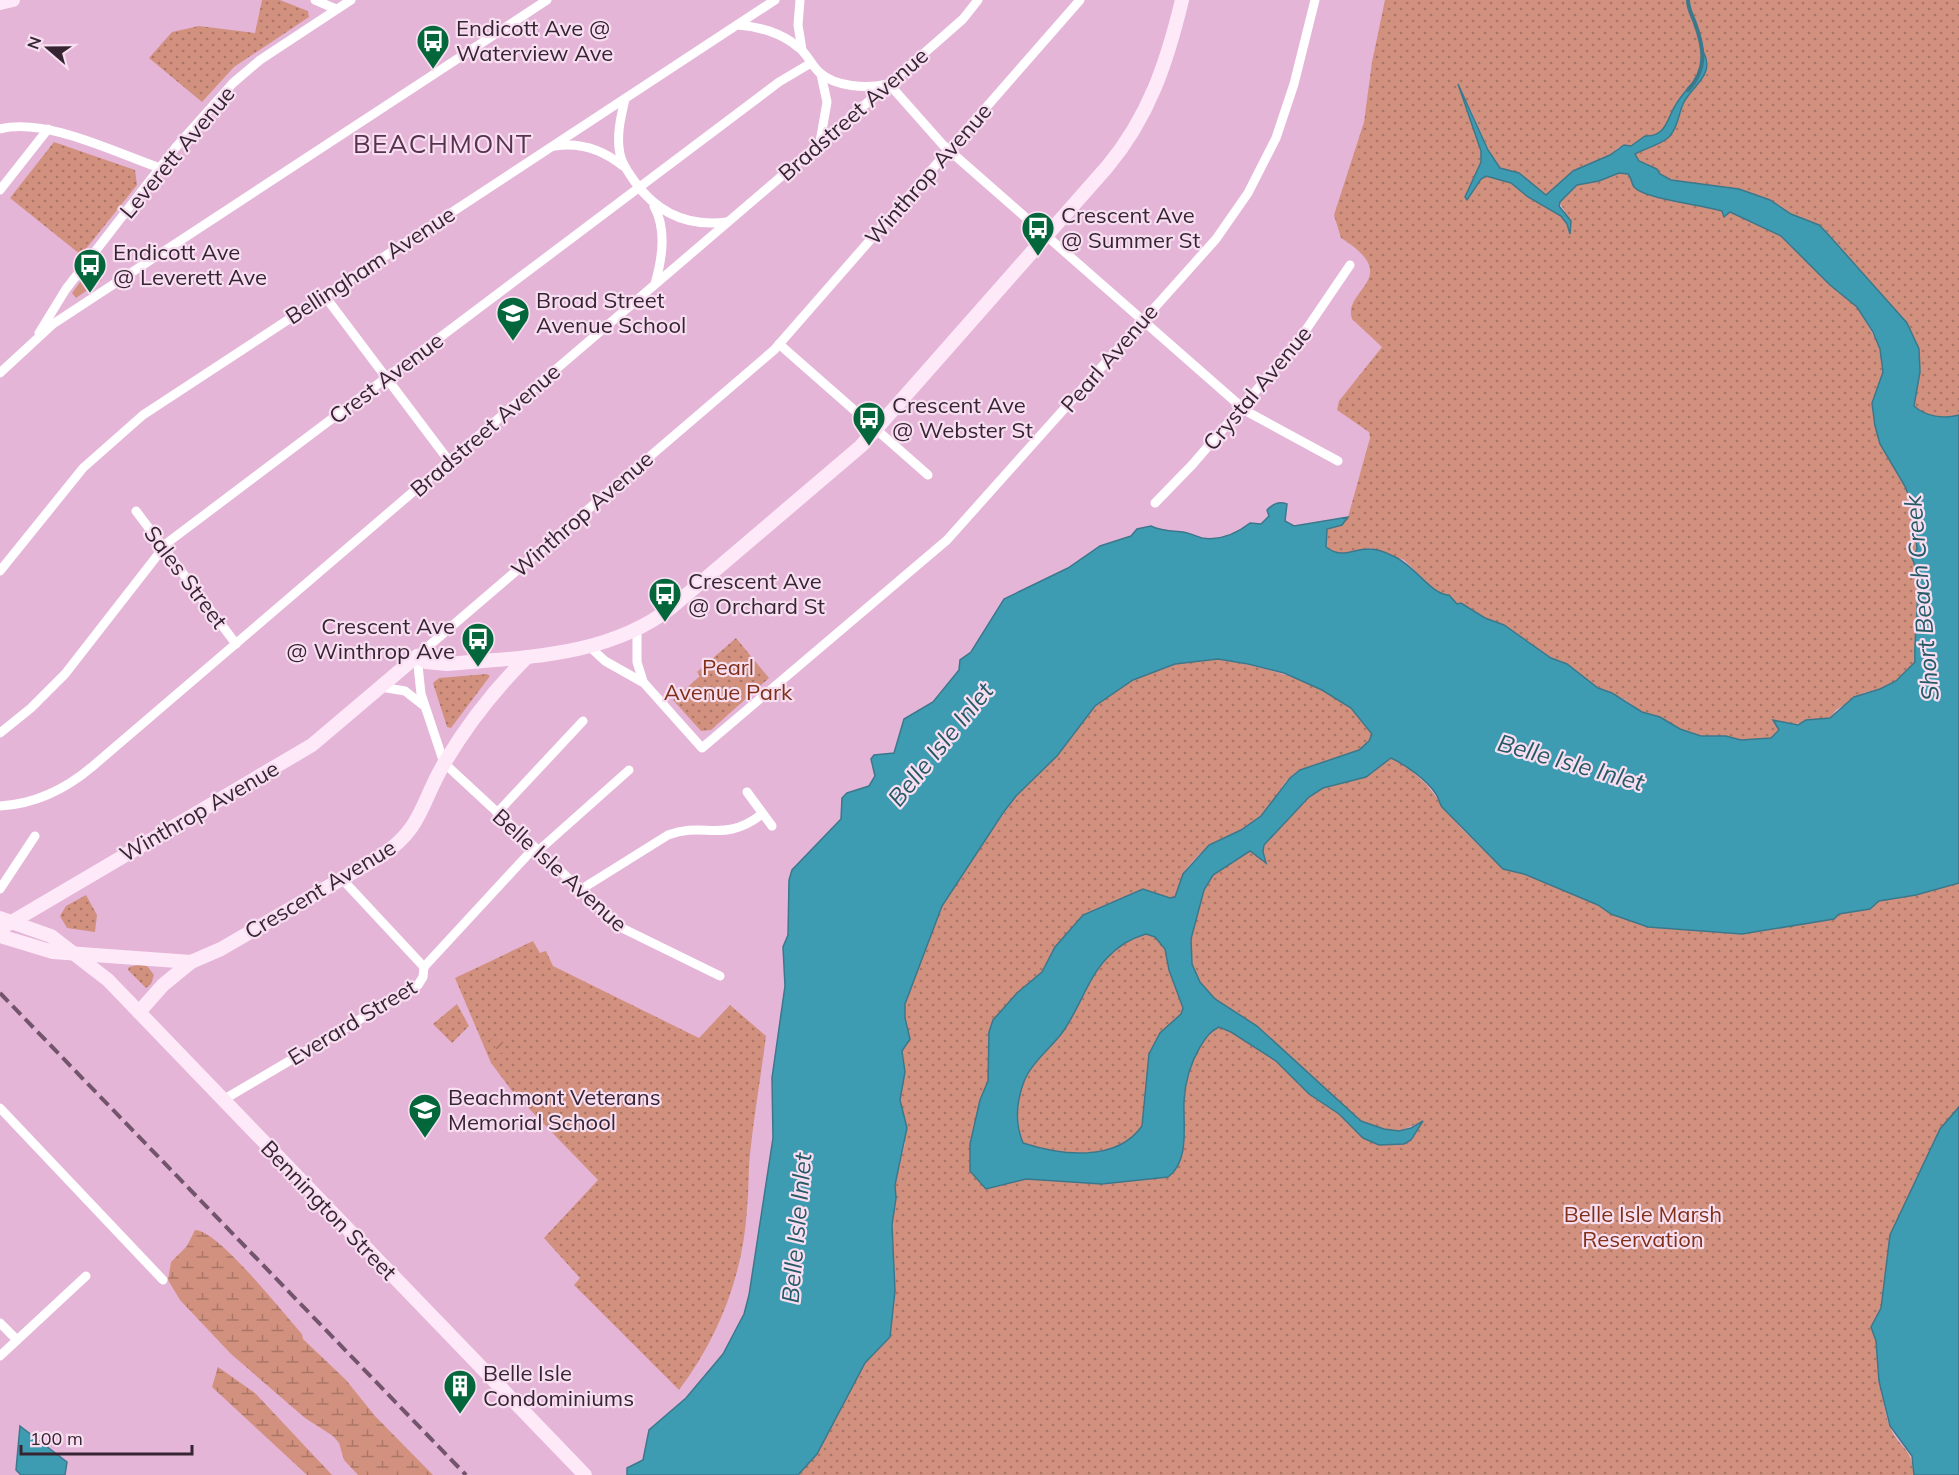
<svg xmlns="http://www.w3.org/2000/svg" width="1959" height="1475" font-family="Mulish,sans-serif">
<defs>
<pattern id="wetland-marsh" width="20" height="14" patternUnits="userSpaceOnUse" patternTransform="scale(1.5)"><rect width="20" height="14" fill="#d2917e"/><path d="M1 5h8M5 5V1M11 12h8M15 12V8" fill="none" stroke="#ab7668"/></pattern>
<pattern id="park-dots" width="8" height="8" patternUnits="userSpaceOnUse" patternTransform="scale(1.5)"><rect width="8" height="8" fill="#d2917e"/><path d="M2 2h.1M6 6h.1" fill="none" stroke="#ab7668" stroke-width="1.8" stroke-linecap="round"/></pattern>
<pattern id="garden-furrows" width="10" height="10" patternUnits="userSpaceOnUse" patternTransform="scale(1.5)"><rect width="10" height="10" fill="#d2917e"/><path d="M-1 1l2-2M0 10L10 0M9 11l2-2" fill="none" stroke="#ab7668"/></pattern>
</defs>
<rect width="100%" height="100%" fill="#e5b5d8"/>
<path fill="#d2917e" d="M100,255l4,3 -10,13 8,9 -26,18 -4,-5z"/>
<g fill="url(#wetland-marsh)">
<path d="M195,1230c22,-1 89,84 107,104l1,5 43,41 29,36 58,59h-75l-14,-15 -5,-17 -6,-7 -28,-18 -74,-64 -51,-54 -12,-20 3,-18 16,-16z"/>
<path d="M218,1367l37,26 77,82h-25l-95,-88z"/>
</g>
<g fill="url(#park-dots)">
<path d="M262,0h18l28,11 1,6 -75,50 -32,35 -53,-44 23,-26 27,-6 56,7z"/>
<path d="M1385,0h574v415c-15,4 -33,2 -45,-9l6,-34 -1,-23 -12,-25 -81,-93 -7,-6 -28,-11 -21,-14 -45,-13 -54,-7 -32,-19 -4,-7 32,-16 10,-14 8,-25 21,-26 2,-12 -5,-9c4,25 -15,34 -28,53 -8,13 -8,32 -30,31l-14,10 -12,1 -9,8 -37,16 -27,24 -27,-22 -19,-5c-18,-24 -24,-54 -41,-79l22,62v11l-16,35 3,2 13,-20 6,-3 24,7 17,14 33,19 6,8 3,9 -5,-21 -6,-10 18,-17 22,-4 20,-8 9,1 25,23 77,14 32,13 19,12 49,49 27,22 21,36 4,16 1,13 -11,31 3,23 3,13 28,49 8,25 3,37 -2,4 2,45 -2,63 -19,19 -16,8 -17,4 -27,17 -6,8 -41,7 -18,13 -30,2 -15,-4h-25l-21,-7 -20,-12 -18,-5 -18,-13 -25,-11 -32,-24 -16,-6 -47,-33 -19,-7 -24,-15 -4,1 -8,-9 -11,-2 -34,-33 -16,-6 -18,-6 -31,6 -13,-7 1,-18 15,-4 6,-8 22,-79 -1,-6 -32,-22 2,-9 43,-54 -30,-28c-10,-30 53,-41 -11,-81l-7,-23 30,-93 8,-60z"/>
<path d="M54,142l81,28 2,15 -56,70 -71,-57z"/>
<path d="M736,638l33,40 -58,52 -10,1 -28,-31 27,-24 -3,-4z"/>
<path d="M1218,659c48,8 130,27 154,75 -11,27 -49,25 -72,36 -18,9 -25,32 -38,45 -19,20 -48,23 -65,42 -5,5 -12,12 -14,18 -3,8 -2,15 -8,22l-5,1 -27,-9 -60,26 -28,32 -13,25 -13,12 -40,57 -1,40 -8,19 -10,44v27l16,18 40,-10 76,5 66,-7c22,-16 15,-52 16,-76 1,-19 6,-37 16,-54 6,-9 9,-15 19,-20l12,5 45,29 33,33 30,20 24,24 16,7 25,-1 8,-4 10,-18 -23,9 -15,-2 -23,-8 -104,-95 -42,-27 -15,-17 -8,-18 -1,-25 13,-49 9,-15 37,-24 16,11 -3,-10 1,-7 45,-48 14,-9 43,-11 25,-19 14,7 21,19 34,43 43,42 21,5 74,31 13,9 37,13 94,7 91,-15 6,-5 31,-5 9,-8 37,-6 43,-12v224l-19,22 -50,106 -9,73 -10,19c13,23 7,70 19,100 9,22 22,19 24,48h-1116l19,-21 48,-91 25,-26 5,-46 -3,-66 4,-27 -1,-13 10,-42 -1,-28 -4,-15 4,-40 -2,-9 8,-12 -5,-21v-14l37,-98 15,-25 59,-85 41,-40 38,-50 38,-26 23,-11 19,-5z"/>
<path d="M487,674l3,2 -39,52 -4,-1 -14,-44 6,-5z"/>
<path d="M86,895l11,20 -2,17 -28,-4 -7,-12 6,-10z"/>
<path d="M1146,934l9,3 10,12 7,31 11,28 -2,6 -21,19 -11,21 -7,72c-26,37 -82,29 -119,17 -7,-21 -7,-38 0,-59 7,-20 26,-34 39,-51 17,-23 25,-54 45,-75 10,-11 25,-20 39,-24z"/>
<path d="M533,941l7,12 6,-2 7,15 146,72 31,-33 36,31c-5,40 -12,79 -16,118 -2,18 -1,37 -3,55 -4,66 -28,128 -68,181l-105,-105 6,-7 -36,-40 54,-58 -86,-89 -21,-28 -36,-85z"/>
<path d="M142,964l6,3 6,8 -3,9 -5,4 -18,-18 1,-3z"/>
<path d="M457,1004l12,22 -17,17 -19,-19z"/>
</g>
<path fill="url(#garden-furrows)" d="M499,1035l8,15 -8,4 -8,-15z"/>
<g fill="#3e9cb2" stroke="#3c788c" stroke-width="1.5" fill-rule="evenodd">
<path d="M1702,50c15,23 -8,34 -18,52 -6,12 -5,24 -15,35 -9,8 -23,11 -34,17l4,7 18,8 3,5 11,6 68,9 31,11 21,14 28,11 7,7 81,91 12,26 1,23 -6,34c12,11 30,13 45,9v468l-43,12 -37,6 -9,8 -31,5 -5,5 -92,15 -94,-7 -37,-13 -13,-9 -74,-31 -21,-5 -61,-62c-3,-4 -3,-9 -6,-13 -9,-14 -30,-29 -45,-36l-25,19 -43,11 -14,9 -45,48 -1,7 3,11 -16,-12 -37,24 -9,15 -13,49 1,25 8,18 15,17 42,27 104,95 23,8 15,2 12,-3 12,-7 -12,19 -7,4 -25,1 -16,-7 -24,-24 -30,-20 -33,-33 -45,-29 -12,-5c-10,5 -13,11 -19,20 -10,17 -15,35 -16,54 -1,24 6,60 -16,76l-66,7 -76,-5 -40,10 -16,-18v-27l10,-44 8,-19 1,-49 4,-12 24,-27 25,-21 13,-25 28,-32 60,-26 27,9 5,-1 8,-23 26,-29 32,-15 20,-14 29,-38 10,-8 59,-20 10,-9 3,-7 -21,-26 -29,-18 -38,-17 -36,-9 -30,-5 -43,5 -42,16 -38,26 -38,50 -41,40 -13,17 -61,93 -37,98v14l5,21 -8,12 3,21 -5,28 7,28 -12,57 1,13 -4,27 3,66 -5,46 -25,26 -48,91 -19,21h-171v-7l16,-8 6,-30 37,-32 37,-44 21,-40 5,-19 24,-157 -1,-60 13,-92 -2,-39 5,-12 1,-55 3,-10 49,-51 1,-21 5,-5 22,-7 6,-10 -4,-17 3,-4 20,-2 10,-34 29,-17 26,-32 1,-10 11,-8 33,-53 64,-31 32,-22 31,-10 6,-7 14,-3c10,5 21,5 32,6 7,1 12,4 19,6 19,3 34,-4 48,-15l11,1 8,-8 -2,-6c6,-6 11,-9 20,-6l-2,17 9,5 54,-9 -6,8 -15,4 -1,18c17,13 27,1 44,2 7,0 17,4 23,7 22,9 38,39 56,39l8,9 4,-1 24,15 19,7 47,33 16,6 31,24 14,5 30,19 18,5 20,12 21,7h25l15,4 30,-2 8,-8 -6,-10 25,5 8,-5 24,-2 24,-21 26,-8 16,-8 19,-19c-2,-27 9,-84 -4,-106l6,-6 -3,-37 -8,-25 -26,-44 -5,-18 -3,-23 11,-31 -3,-23 -7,-17 -16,-25 -27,-22 -49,-49 -51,-24 -6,5 -2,-6c-18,-6 -78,-12 -88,-24 -3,-4 -2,-9 -6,-13l-9,-1 -20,8 -22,4 -17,17 -1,4 12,15 -1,13 -3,-10 -6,-8 -33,-19 -17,-14 -25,-7 -5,3 -14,21 -2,-3 16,-35v-11l-23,-67 30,66 12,18 19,5 27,22 27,-24 37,-16 14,-10 7,1 14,-10c21,1 22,-17 30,-30 12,-22 32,-28 27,-56zM1146,934l9,3 10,12 4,21 14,38 -2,6 -21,19 -11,21 -7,72c-26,37 -82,29 -119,17 -8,-20 -7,-38 0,-59 7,-20 26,-34 39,-51 17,-23 25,-54 45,-75 10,-11 25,-20 39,-24z"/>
<path d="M1959,1107v368h-45l-2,-19 -22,-30 -11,-45 -3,-40 -5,-14 10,-19 9,-73 50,-106z"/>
<path d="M20,1426l47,36 -2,13h-44l-5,-5z"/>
</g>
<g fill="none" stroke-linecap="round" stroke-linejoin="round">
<path stroke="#3c788c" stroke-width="4" d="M1688,0c0,9 4,15 7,23 9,25 13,46 -7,67"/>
<g stroke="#fff" stroke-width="9">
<path d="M315,0l21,9"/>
<path d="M800,0l-2,25 4,25"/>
<path d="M737,25c21,1 45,8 61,22 9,6 13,18 21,25 16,15 48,17 68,12"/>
<path d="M889,84l54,61 303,266 92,50"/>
<path d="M625,99c-4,17 -9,37 -5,55 2,11 9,19 15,28 23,32 53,45 92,40"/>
<path d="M0,129c45,-12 116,24 160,39"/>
<path d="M820,142l7,-40 -6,-28"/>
<path d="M555,146c25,-4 48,4 68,20"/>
<path d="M0,190l48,-61"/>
<path d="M654,206c13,24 8,53 1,78"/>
<path d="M324,295l125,166"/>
<path d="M39,333l27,-44 110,-142 57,-64 27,-23 91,-60"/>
<path d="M779,344l149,131"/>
<path d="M0,373l53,-49 494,-324"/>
<path d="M1155,503l37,-38 105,-122 53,-78"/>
<path d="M136,511l100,133"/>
<path d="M0,571l83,-103 60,-53 632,-415"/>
<path d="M637,629v33l6,19"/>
<path d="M590,647l15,14 39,22 58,65 245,-208 269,-301 32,-46 28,-55 18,-54 21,-84"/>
<path d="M381,687l24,4 18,14"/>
<path d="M0,733l31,-25 34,-34 102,-131 612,-461 32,-19"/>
<path d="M747,792l25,34"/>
<path d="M0,806c36,-2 66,-17 93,-40l796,-682 74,-65 15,-19"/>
<path d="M497,813l86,-92"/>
<path d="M538,851l91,-81"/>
<path d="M342,879l82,88"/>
<path d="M0,889l35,-53"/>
<path d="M580,890l88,-55c37,-14 55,9 94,-21"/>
<path d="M720,976l-98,-48 -178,-165 -23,-69 -4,-38 357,-306 306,-350"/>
<path d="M223,1100l195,-115 5,-8 1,-10 110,-119"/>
<path d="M0,1108l163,172"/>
<path d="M0,1323l17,17"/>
<path d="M0,1356l86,-80"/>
</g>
<g stroke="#fee9f8" stroke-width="14">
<path d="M0,3l13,-3"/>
<path d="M0,918l51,18 57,44 477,495"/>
<path d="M0,929l312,-184 105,-89 9,6 21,2c77,-7 161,-7 225,-57l189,-161 246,-279c42,-50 60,-105 75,-167"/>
<path d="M0,936l53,16 138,10"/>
<path d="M139,1012l24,-27 28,-23 30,-13 160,-93c43,-29 40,-55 64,-94 23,-39 50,-73 82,-105"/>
</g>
<path stroke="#72556b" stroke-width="4" stroke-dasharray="12 6" stroke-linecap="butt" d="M0,993l466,482"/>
</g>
<defs>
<g id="bus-pin" transform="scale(1.725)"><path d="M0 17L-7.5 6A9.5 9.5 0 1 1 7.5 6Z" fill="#04673c" stroke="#f7def0"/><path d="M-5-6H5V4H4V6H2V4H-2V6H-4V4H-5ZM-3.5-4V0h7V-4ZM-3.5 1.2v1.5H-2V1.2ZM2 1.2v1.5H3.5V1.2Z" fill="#fff"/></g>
<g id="school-pin" transform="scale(1.725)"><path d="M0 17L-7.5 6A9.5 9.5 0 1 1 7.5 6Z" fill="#04673c" stroke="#f7def0"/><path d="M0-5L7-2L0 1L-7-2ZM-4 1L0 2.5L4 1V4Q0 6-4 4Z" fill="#fff"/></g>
<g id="building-pin" transform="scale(1.725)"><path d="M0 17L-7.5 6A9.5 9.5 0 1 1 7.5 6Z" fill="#04673c" stroke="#f7def0"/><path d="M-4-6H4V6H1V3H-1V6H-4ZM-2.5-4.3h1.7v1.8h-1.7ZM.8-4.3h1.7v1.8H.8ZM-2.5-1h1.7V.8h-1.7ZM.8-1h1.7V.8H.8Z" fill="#fff"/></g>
</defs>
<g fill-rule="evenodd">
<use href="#bus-pin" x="433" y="41"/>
<use href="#bus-pin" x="1038" y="228"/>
<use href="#bus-pin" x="90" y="265"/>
<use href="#school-pin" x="513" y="313"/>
<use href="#bus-pin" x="869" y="418"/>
<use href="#bus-pin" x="665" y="594"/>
<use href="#bus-pin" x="478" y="639"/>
<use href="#school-pin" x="425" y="1110"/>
<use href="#building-pin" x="460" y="1386"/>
</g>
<g text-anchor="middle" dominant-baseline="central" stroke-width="4.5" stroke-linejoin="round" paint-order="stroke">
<g font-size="22" fill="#362432" stroke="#f7def0" text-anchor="start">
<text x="456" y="28">Endicott Ave @<tspan x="456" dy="25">Waterview Ave</tspan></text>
<text x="1061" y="215">Crescent Ave<tspan x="1061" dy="25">@ Summer St</tspan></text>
<text x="113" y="252">Endicott Ave<tspan x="113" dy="25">@ Leverett Ave</tspan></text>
<text x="536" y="300">Broad Street<tspan x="536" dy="25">Avenue School</tspan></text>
<text x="892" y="405">Crescent Ave<tspan x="892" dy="25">@ Webster St</tspan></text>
<text x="688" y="581">Crescent Ave<tspan x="688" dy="25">@ Orchard St</tspan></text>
<text x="455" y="626" text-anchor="end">Crescent Ave<tspan x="455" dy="25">@ Winthrop Ave</tspan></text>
<text x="448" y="1097">Beachmont Veterans<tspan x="448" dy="25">Memorial School</tspan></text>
<text x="483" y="1373">Belle Isle<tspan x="483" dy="25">Condominiums</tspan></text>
</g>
<g font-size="22" fill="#362432" stroke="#f7def0">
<text transform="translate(853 114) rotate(-41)">Bradstreet Avenue</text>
<text transform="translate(177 152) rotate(-50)">Leverett Avenue</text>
<text transform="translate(928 174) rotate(-49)">Winthrop Avenue</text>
<text transform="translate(370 265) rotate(-33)">Bellingham Avenue</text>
<text transform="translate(1109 358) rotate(-49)">Pearl Avenue</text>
<text transform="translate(386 378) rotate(-37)">Crest Avenue</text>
<text transform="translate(1257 388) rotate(-50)">Crystal Avenue</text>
<text transform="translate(485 430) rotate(-41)">Bradstreet Avenue</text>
<text transform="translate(582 514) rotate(-41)">Winthrop Avenue</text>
<text transform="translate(186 577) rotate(53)">Sales Street</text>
<text transform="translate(199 811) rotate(-30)">Winthrop Avenue</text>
<text transform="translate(560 870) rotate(42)">Belle Isle Avenue</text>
<text transform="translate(320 889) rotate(-31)">Crescent Avenue</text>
<text transform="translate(352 1022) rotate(-31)">Everard Street</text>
<text transform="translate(329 1210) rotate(46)">Bennington Street</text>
</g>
<g font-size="22" fill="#803019" stroke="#f7def0">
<text x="728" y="667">Pearl<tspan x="728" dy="25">Avenue Park</tspan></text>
<text x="1643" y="1214">Belle Isle Marsh<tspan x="1643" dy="25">Reservation</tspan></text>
</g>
<g font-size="24" font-style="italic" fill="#255965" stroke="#f7def0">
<text transform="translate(1921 598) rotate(-95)">Short Beach Creek</text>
<text transform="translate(940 744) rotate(-51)">Belle Isle Inlet</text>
<text transform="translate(1571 762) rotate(16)">Belle Isle Inlet</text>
<text transform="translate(796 1228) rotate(-85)">Belle Isle Inlet</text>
</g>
<g font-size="26" letter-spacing="1.5" fill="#593250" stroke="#f7def0">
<text x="443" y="143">BEACHMONT</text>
</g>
</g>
<g transform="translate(48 48) rotate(290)" stroke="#f7def0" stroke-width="4.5" paint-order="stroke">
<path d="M0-4.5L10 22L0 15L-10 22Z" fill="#362432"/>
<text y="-9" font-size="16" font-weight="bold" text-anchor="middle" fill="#362432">N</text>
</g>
<path d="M21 1445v9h171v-9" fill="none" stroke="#362432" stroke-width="3"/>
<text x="30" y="1445" font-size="18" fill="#362432" stroke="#f7def0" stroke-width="4.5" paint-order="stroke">100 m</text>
</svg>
